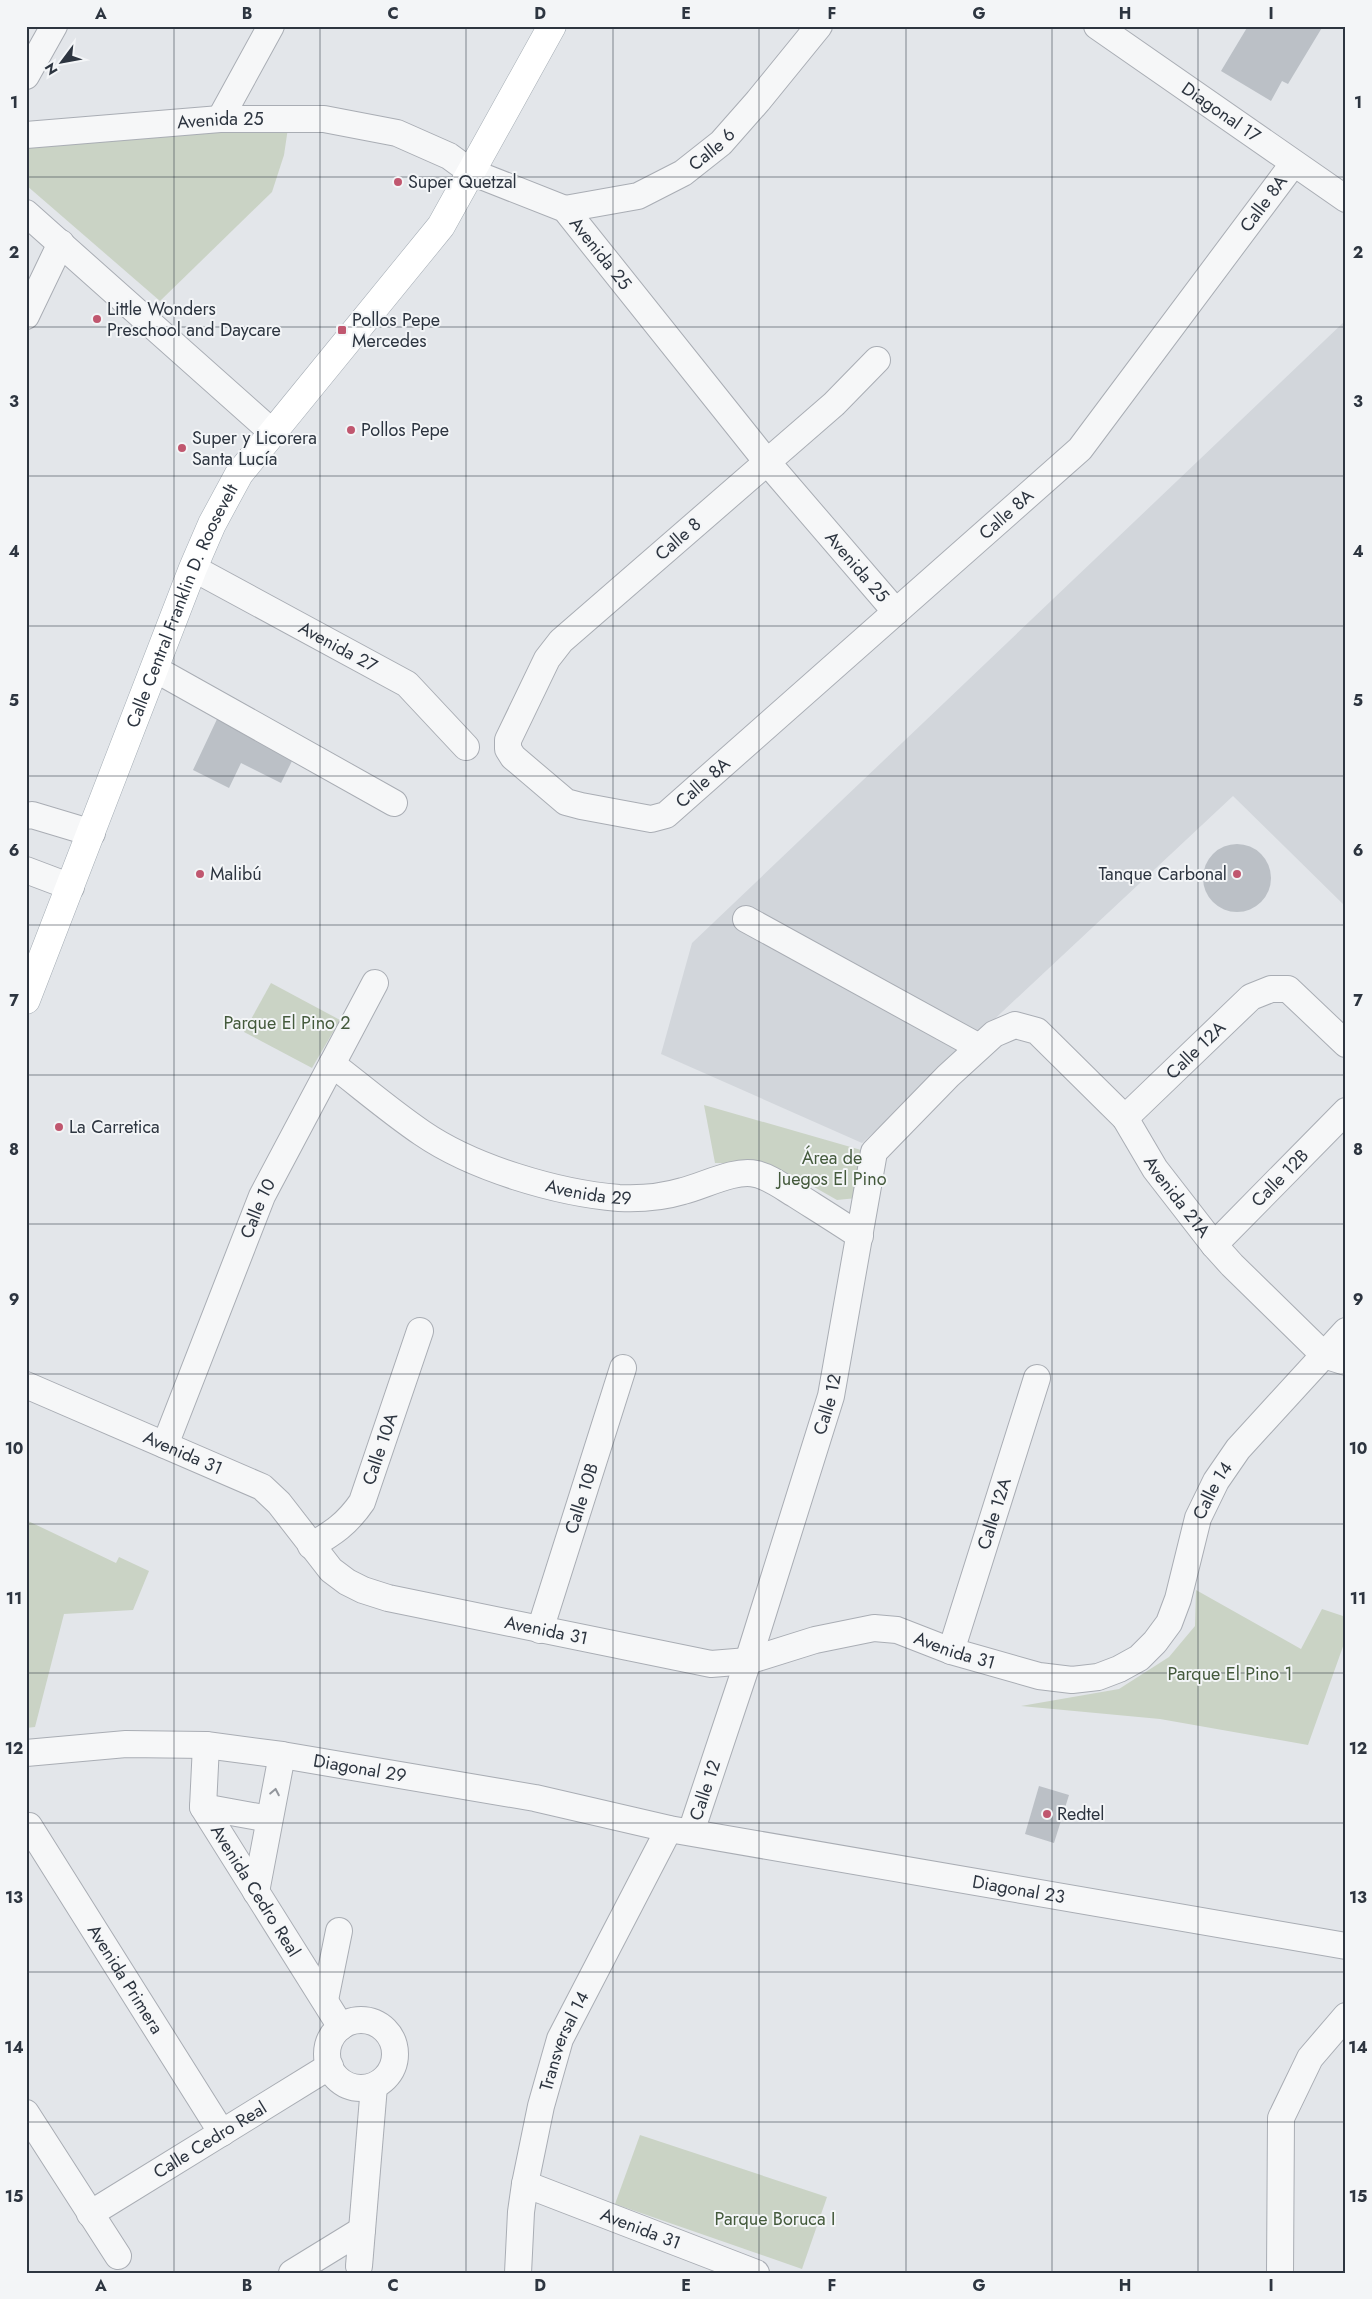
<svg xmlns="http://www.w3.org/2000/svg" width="1372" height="2299" font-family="Jost,sans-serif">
<rect width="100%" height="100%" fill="#e3e6ea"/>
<path fill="#d2d6db" d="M1346,320v587l-113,-111 -371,347 -201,-89 31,-111z"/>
<g fill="#cad3c5">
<path d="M288,128l-4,27 -12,37 -112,109 -134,-116v-38l170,-15z"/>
<path d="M271,983l69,37 -28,48 -68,-36z"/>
<path d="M704,1105l157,45 -4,48 -20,2 -37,-21 -36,-16h-49z"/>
<path d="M26,1520l90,43 3,-6 30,14 -16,39 -69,4 -29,113 -9,1z"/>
<path d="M1196,1590l105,59 21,-40 24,8v21l-38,107 -148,-26 -139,-13 98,-17 50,-32 26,-31z"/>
<path d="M640,2135l187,62 -25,72 -187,-65z"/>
</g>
<g fill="#bbc0c6">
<path d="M1248,26h75l-35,58 -6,-3 -11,20 -50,-30z"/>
<path d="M218,717l77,38 -14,28 -40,-20 -12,25 -36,-18z"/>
<circle cx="1237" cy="878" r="34"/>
<path d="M1039,1786l30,9 -15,48 -29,-9z"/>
</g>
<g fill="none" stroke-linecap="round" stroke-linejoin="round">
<g stroke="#a9adb4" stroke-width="28">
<g id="minor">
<path id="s1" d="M1097,26l249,173"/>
<path d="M26,76l28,-50"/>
<path d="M220,119l51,-93"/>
<path id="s2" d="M26,135l194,-16h104l73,14 52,23 22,16 94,37 202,253 129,150"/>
<path id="s3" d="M565,209l73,-13 45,-23 38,-30 37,-42 61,-75"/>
<path d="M26,213l246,219"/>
<path d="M26,316l35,-73"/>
<path id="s4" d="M877,360l-43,44 -273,237 -14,18 -39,81v9l5,8 53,45 15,4 70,13 15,-4 414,-366 213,-285"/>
<path id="s5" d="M193,568l214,116 59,63"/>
<path d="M155,669l239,134"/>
<path d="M26,816l6,-1 60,18"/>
<path d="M26,870l45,17"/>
<path d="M746,919l233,128"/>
<path id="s6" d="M332,1064c30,23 59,48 90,69 51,35 135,60 197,65 21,1 44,-1 64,-7 21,-5 51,-22 73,-17 14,3 28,14 40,21 22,14 43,27 64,41"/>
<path id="s7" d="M1125,1118l126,-121 20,-8h17l58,55"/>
<path id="s8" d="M1214,1245l132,-134"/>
<path id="s9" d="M26,1385l236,102 17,16 52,67 16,12 16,8 25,8 323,66 37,-3 67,-21 59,-12 23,2 54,21 88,25 33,4 26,-3 21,-8 20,-11 16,-16 14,-19 9,-24 20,-81 18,-37 22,-32 108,-118"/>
<path id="s10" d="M165,1445l97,-249 113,-213"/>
<path id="s11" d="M311,1546c22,-13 36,-22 51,-44l58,-171"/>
<path id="s12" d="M540,1630l83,-262"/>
<path id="s13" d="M951,1651l86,-273"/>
<path id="s14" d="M206,1745l-3,62 138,220"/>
<path id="s15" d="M26,1753l100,-9 80,1 76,10 253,43 134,31 677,117"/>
<path d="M203,1807l66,12"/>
<path id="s16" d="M29,1826l193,307"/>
<path id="s17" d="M691,1832l57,-171 83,-265 43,-244 74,-76 46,-42 21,-9 22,6 88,87 30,51 59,76 18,20 92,90 22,7"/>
<path d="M256,1892l26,-137"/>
<path d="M325,2000l14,-69"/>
<circle cx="361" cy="2054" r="34"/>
<path d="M26,2113l92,143"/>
<path id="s18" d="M525,2184l231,89"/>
<path id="s19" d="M90,2214l240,-148"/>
<path d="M359,2266l15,-180"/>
<path d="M292,2273l70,-43"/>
<path id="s20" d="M518,2273l3,-61 4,-28 16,-78 19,-67 109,-210"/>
<path d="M1280,2273l1,-155 29,-60 36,-42"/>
</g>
</g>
<g stroke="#a4acb4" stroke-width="29">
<g id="major">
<path id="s21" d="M26,1000l167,-432 19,-44 27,-50 202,-248 111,-200"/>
</g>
</g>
<use href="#minor" stroke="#f6f7f8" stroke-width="26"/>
<use href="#major" stroke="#fff" stroke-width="28"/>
</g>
<defs><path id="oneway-chevron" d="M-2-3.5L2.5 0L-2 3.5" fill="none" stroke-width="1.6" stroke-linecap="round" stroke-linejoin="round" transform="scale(1.25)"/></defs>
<use stroke="#92969c" href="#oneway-chevron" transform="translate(275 1792) rotate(-79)"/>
<path fill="none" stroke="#2d3540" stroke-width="1" stroke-opacity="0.55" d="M174,26v2247M320,26v2247M466,26v2247M613,26v2247M759,26v2247M906,26v2247M1052,26v2247M1198,26v2247M26,177h1320M26,327h1320M26,476h1320M26,626h1320M26,776h1320M26,925h1320M26,1075h1320M26,1224h1320M26,1374h1320M26,1524h1320M26,1673h1320M26,1823h1320M26,1972h1320M26,2122h1320"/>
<g fill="#c0576f" stroke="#f3f5f7" stroke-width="2">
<circle cx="398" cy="182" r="5"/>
<circle cx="97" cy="319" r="5"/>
<rect x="337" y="325" width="10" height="10" rx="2.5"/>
<circle cx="351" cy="430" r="5"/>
<circle cx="182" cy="448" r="5"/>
<circle cx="200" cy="874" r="5"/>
<circle cx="1237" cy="874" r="5"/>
<circle cx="59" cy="1127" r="5"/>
<circle cx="1047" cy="1814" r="5"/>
</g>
<g text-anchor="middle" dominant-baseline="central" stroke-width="4" stroke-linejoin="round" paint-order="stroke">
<g font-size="18" fill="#2d3540" stroke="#f3f5f7">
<text stroke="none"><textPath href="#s1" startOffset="151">Diagonal 17</textPath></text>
<text stroke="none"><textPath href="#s2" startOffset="195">Avenida 25</textPath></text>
<text stroke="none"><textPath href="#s3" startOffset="162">Calle 6</textPath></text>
<text stroke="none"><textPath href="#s4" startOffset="1585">Calle 8A</textPath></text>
<text stroke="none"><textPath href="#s2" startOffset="615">Avenida 25</textPath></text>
<text stroke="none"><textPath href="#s4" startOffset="1180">Calle 8A</textPath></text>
<text transform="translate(678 539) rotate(-41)">Calle 8</text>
<text stroke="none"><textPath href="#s2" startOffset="1020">Avenida 25</textPath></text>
<text stroke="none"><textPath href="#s21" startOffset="424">Calle Central Franklin D. Roosevelt</textPath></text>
<text stroke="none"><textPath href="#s5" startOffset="165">Avenida 27</textPath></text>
<text stroke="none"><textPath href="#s4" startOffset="775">Calle 8A</textPath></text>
<text stroke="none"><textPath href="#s7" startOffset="98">Calle 12A</textPath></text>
<text stroke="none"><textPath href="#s8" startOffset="94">Calle 12B</textPath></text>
<text stroke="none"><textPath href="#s6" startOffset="292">Avenida 29</textPath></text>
<text stroke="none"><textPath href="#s17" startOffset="1138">Avenida 21A</textPath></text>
<text stroke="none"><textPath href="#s10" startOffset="254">Calle 10</textPath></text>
<text stroke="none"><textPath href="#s17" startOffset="449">Calle 12</textPath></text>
<text stroke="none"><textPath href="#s11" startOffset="124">Calle 10A</textPath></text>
<text stroke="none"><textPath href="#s9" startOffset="171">Avenida 31</textPath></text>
<text stroke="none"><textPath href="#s9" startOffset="1390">Calle 14</textPath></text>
<text stroke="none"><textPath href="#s12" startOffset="138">Calle 10B</textPath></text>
<text stroke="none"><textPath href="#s13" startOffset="144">Calle 12A</textPath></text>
<text stroke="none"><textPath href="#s9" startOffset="591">Avenida 31</textPath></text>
<text stroke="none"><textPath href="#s9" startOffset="1011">Avenida 31</textPath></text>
<text stroke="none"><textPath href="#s15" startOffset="336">Diagonal 29</textPath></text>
<text stroke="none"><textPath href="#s17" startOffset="44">Calle 12</textPath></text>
<text stroke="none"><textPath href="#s15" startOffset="1006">Diagonal 23</textPath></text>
<text stroke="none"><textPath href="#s14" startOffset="161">Avenida Cedro Real</textPath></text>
<text stroke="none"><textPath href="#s16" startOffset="181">Avenida Primera</textPath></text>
<text stroke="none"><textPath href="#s20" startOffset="238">Transversal 14</textPath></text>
<text stroke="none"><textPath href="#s19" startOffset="141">Calle Cedro Real</textPath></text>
<text stroke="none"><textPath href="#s18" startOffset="124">Avenida 31</textPath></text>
</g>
<g font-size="18" fill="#2d3540" stroke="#f3f5f7" text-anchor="start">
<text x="408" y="182">Super Quetzal</text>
<text x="107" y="309">Little Wonders<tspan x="107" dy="21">Preschool and Daycare</tspan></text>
<text x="352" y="320">Pollos Pepe<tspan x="352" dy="21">Mercedes</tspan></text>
<text x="361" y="430">Pollos Pepe</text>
<text x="192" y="438">Super y Licorera<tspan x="192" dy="21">Santa Lucía</tspan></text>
<text x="210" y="874">Malibú</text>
<text x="1227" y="874" text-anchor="end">Tanque Carbonal</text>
<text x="69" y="1127">La Carretica</text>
<text x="1057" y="1814">Redtel</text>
</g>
<g font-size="18" fill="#445a3c" stroke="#f3f5f7">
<text x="287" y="1023">Parque El Pino 2</text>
<text x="832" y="1158">Área de<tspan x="832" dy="21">Juegos El Pino</tspan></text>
<text x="1230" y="1674">Parque El Pino 1</text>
<text x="775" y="2219">Parque Boruca I</text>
</g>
</g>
<rect width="1372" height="2299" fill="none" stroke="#f3f5f7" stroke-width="55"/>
<g transform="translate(62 62) rotate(238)" stroke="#f3f5f7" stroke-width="4" paint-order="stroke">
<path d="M0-4L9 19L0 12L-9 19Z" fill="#2d3540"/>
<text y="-8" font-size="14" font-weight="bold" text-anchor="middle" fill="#2d3540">N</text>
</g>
<rect x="28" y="28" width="1316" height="2244" fill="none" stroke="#2d3540" stroke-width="2"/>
<g font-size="16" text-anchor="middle" font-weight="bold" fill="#2d3540">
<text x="101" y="19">A</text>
<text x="247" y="19">B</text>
<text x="393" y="19">C</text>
<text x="540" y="19">D</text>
<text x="686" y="19">E</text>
<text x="832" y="19">F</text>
<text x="979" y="19">G</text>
<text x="1125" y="19">H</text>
<text x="1271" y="19">I</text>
<text x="14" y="108">1</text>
<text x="1358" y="108">1</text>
<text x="14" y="258">2</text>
<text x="1358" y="258">2</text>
<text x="14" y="407">3</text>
<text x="1358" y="407">3</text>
<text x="14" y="557">4</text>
<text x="1358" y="557">4</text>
<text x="14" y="706">5</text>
<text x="1358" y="706">5</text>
<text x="14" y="856">6</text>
<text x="1358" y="856">6</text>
<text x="14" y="1006">7</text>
<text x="1358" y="1006">7</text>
<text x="14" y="1155">8</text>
<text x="1358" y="1155">8</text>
<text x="14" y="1305">9</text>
<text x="1358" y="1305">9</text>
<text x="14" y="1454">10</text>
<text x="1358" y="1454">10</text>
<text x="14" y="1604">11</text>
<text x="1358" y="1604">11</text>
<text x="14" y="1754">12</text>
<text x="1358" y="1754">12</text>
<text x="14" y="1903">13</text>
<text x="1358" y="1903">13</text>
<text x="14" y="2053">14</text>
<text x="1358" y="2053">14</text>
<text x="14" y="2202">15</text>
<text x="1358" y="2202">15</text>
<text x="101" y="2291">A</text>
<text x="247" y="2291">B</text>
<text x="393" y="2291">C</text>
<text x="540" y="2291">D</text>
<text x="686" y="2291">E</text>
<text x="832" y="2291">F</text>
<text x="979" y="2291">G</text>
<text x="1125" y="2291">H</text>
<text x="1271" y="2291">I</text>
</g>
</svg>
